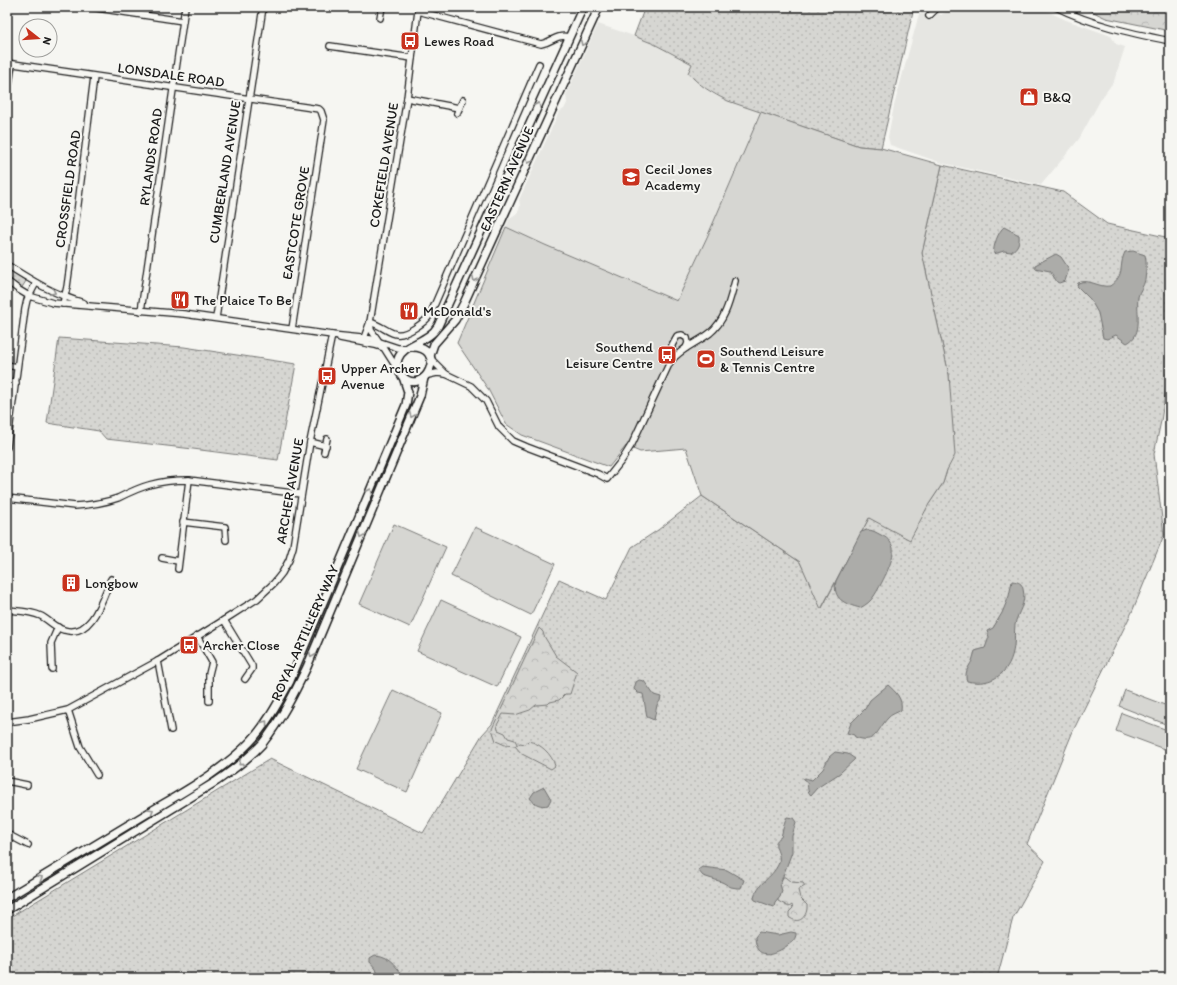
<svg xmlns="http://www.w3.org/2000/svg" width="1177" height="985" font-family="Itim,sans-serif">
<defs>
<pattern id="green-dots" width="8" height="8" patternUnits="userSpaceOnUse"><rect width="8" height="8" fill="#d6d6d2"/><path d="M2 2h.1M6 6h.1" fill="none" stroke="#b7b7b4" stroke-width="1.8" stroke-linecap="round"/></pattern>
<pattern id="forest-crowns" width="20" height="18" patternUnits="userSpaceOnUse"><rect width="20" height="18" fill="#d6d6d2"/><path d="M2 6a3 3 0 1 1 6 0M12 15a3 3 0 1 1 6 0" fill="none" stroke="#b7b7b4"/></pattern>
</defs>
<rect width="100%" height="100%" fill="#f6f6f2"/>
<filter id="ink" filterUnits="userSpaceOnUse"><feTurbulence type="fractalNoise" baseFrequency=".025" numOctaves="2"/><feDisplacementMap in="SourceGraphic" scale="8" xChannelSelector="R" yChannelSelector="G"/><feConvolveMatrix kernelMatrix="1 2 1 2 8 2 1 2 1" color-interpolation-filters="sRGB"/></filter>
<g filter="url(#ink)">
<g fill="#e6e6e2">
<path d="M955,7h83l28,13 45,16 5,8 9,3 -11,34 -13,18 -22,40 -38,46 -99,-22 -52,-18 -2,-8 6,-31 25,-92 4,-1 10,6 5,-6 3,2z"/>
<path d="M598,24l36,12 20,8 39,21 -5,8 23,20 17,8 33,11 -53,123 -31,66 -132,-56 -39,-18 3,-8 8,-6 2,-3 1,-4 -1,-6 40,-88 5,-3 3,-6 -1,-8z"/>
</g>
<g fill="url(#green-dots)" stroke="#797977">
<path d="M645,7h269l-33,141 -22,-2 -131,-45c-16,-8 -28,-15 -40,-28l4,-9 -38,-20 -20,-8z"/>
<path d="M942,165l121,27 44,32 63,14v125l-9,58 -7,33 10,81 -32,77 -59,119 -46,113 18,17 -32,57 -16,60h-990v-59l263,-160 153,74 59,-98 10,-11 67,-145 47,21 26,-53 26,-17 44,-34 98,66 22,46 47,-90 60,-14 14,-21 4,-13 2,-95 -27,-122z"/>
<path d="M7,268l19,13 -5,8 -14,-11z"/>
<path d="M59,338l125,9 112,17 -18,96 -85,-11 -87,-10 -7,-8 -52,-8z"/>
</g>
<g fill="url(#forest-crowns)" stroke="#797977">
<path d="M1083,7h87v24l-64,-13z"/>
<path d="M539,628l4,4 1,4 12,20 21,16 -7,22h-5l-6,6 -9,2 -2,2 -12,1 -6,5 -15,5 -12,-1 -6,11 1,5 7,3 3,5 7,2 2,4 -1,2 4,-3 5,1 3,-3c12,2 24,13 27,25l-4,3 -29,-15 -7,-8 -10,-1 -9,-4 -4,-12z"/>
<path d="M783,877h2l6,5 12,1 2,3 -7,4 2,8 7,7c1,11 -8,21 -18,12v-5l4,-4 -1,-3 -3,2 -11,-6v-14z"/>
</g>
<g fill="#d6d6d2" stroke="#797977">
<path d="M761,112l98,34 22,2 61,17 -20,88 27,122 6,80 -8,15 -4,13 -14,21 -19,36 -41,-22 -48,91 -21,-47 -98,-66 -16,-48 -46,4 -14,-6 -17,21 -87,-32 -16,-11 -18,-35 -31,-46 49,-116 39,18 132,56 31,-66z"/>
<path d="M394,524l52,23 -36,80 -51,-23z"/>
<path d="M475,527l80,37 -24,51 -80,-39z"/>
<path d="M441,600l80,37 -24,50 -80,-36z"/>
<path d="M393,690l49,23 -35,79 -51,-23z"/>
<path d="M1125,690l45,17v13l-2,5 -49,-19z"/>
<path d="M1122,713l48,18v4l-6,14 -48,-18z"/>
</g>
<g fill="#acaca9" stroke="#727271">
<path d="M1004,227l15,8c1,8 -2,13 -8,17l-7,-1 -10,3c-2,-6 5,-24 10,-27z"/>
<path d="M1133,251l12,4c2,8 1,17 0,25 -1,6 -6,11 -7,17 -2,15 6,38 -11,46l-11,-8 -9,4 -4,-1 -5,-25 -8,-14 -13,-13 1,-3c11,-5 21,5 32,3 16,-12 8,-19 15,-34z"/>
<path d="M1056,254l5,3 8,12 -4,12 -6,2 -2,-1 -7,-11 -15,-3v-3l2,-1z"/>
<path d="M867,530c6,0 8,2 14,5 5,2 10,6 12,13 2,11 -13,39 -19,48 -3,5 -8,9 -14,12 -15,-4 -28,-9 -24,-27l25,-49z"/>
<path d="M1012,581c7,1 10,2 11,8 4,15 -6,23 -8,36 -1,7 0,14 -1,21 -3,26 -21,41 -47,35 -3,-8 1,-13 5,-20 1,-3 2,-7 3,-10l10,-3 4,-11 -2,-6 6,-3 9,-15 7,-17z"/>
<path d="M639,680l5,1 10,14 7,2 -1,4 -3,4 -3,15 -7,-3 -4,-23 -5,-1 -4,-4 2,-7z"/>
<path d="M888,685c8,7 15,14 13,25 -4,3 -10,4 -13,8 -12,13 -12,27 -33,19l-1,-2 -7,-2 4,-10 14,-14 5,-9z"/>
<path d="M835,752l13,2 7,5 -15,14 -23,15 -6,7c-4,-3 -3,-8 -4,-13l-4,-3 2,-1 7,2 11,-11 6,-12z"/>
<path d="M544,787l7,12 -3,6c-7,2 -14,-1 -18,-7l4,-6z"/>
<path d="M787,817l6,1 3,4 -4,14v16l-12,32 2,7 -2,6 -5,6 -1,4 -19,-7 -1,-2c3,-15 18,-20 24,-33 6,-13 -10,-20 3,-28l4,-16z"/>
<path d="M702,867l25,3 17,10 -3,8h-4l-6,-1 -9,-5 -19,-6 -5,-6z"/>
<path d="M759,932l19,3 13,-3 5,1v2c-1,5 -4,7 -8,10 -13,10 -32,16 -33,-8z"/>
<path d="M375,955c18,1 20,14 32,23h-28l-3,-9 -6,-7v-4z"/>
</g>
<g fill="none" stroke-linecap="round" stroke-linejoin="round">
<g stroke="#1c1c1c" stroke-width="8">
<g id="minor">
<path d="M90,7l93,14"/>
<path d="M1056,7c36,18 75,26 114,34"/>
<path d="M418,11l123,33c12,-2 14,-10 28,-7"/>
<path d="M929,16l9,-9"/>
<path d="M380,18l2,-11"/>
<path d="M330,46l82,12"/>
<path d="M7,63l312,46 2,2 3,9 -32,209"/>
<path d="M407,98l52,10"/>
<path d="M7,99l5,-35"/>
<path d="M457,113l6,-13"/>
<path d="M7,265c27,17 46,29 77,38"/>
<path d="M7,281l12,9 10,6 24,7 131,11 148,21 39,4 27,9h10"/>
<path d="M63,304l4,-17 7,-51 20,-159"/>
<path d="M141,311l44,-304"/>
<path d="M216,318l47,-311"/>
<path d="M370,322c21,7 23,20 45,6 6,-4 11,-7 15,-13l109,-251"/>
<path d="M370,322l1,8 7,10"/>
<path d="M340,338l35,7 9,3 14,22"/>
<path d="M364,338l6,-16 37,-224 11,-87"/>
<path d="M431,359l15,15"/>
<path d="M671,360l1,-15 5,-9 5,-1 5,3 1,5 -2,5"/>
<path d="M7,365l10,2"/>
<path d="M428,375l9,-2 9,1 25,12 15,15 13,26 14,14 14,6 71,27 9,5 15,-19 10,-16 38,-82c11,-14 27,-19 40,-29 16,-13 20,-34 25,-52"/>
<path d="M7,382l9,1"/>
<path d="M310,442l16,4"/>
<path d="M7,447l18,-138 2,-9 9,-17"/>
<path d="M324,452l3,-13"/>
<path d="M7,498l68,8c15,-1 29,-3 43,-8 10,-5 20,-10 31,-13 13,-4 27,-5 40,-5l112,14"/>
<path d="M183,522l42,5 1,13"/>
<path d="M162,558l16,3"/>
<path d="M178,569l11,-89"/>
<path d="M7,610c11,1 24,1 34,6 8,4 14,12 23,14 28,9 39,-33 47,-51"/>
<path d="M224,620l28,46v3l-7,10"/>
<path d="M197,636l15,26 -3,12v27"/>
<path d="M158,661l13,69"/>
<path d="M52,669l-1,-26 7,-16"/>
<path d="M68,710l12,37 17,28"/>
<path d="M7,722l22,-3 39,-9 90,-49 66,-41 33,-21 17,-16 8,-10 7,-13 4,-13 17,-105 22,-107"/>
<path d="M7,781l20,4"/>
<path d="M7,834l21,11"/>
</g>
</g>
<g stroke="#1c1c1c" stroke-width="10">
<g id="major">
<path d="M411,347c39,-1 13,52 -9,29 -4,-5 -6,-11 -4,-17 5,-15 31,-17 40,-33l145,-319"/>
<path d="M430,356l4,-12 21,-24 9,-17 135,-296"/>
<path d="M7,898c47,-28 94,-57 141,-85 35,-21 73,-41 102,-71 17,-18 28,-39 40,-61l116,-276 2,-13 -5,-15"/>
<path d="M7,910l210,-129c16,-11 32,-23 45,-37 19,-24 32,-50 45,-77l113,-271 4,-18"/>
</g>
</g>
<use href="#minor" stroke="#f6f6f2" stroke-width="5.5"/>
<use href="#major" stroke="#f6f6f2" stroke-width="7"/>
</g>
<defs><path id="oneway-chevron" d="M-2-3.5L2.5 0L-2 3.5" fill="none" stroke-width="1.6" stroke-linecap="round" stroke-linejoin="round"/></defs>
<g stroke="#949492">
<use href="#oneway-chevron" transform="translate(583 43) rotate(114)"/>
<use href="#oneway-chevron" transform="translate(538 105) rotate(-65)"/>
<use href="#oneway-chevron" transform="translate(529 161) rotate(114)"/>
<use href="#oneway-chevron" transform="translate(475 279) rotate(114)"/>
<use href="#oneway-chevron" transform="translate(53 292) rotate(24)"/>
<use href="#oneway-chevron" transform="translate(412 415) rotate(112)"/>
<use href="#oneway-chevron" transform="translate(370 491) rotate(-67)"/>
<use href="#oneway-chevron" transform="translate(362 535) rotate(112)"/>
<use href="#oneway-chevron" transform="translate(312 655) rotate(113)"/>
<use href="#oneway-chevron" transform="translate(265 723) rotate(-54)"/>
<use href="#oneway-chevron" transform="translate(241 763) rotate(139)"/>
<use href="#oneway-chevron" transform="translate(151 811) rotate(-31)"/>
<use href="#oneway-chevron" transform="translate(40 878) rotate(-31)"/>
</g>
</g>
<defs>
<g id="bus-square" transform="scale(1)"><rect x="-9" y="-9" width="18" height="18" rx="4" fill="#c8321e" stroke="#f6f6f2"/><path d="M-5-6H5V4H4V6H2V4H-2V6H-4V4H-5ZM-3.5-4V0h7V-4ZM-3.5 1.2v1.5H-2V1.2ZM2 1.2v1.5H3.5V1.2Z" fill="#fff"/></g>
<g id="shop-square" transform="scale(1)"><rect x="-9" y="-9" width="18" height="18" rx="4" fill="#c8321e" stroke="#f6f6f2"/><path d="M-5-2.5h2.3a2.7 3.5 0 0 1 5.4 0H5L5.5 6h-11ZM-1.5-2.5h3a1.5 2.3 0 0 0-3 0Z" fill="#fff"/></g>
<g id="school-square" transform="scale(1)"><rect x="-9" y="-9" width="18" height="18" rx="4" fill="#c8321e" stroke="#f6f6f2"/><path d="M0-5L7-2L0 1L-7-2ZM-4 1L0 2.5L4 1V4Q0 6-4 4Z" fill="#fff"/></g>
<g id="restaurant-square" transform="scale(1)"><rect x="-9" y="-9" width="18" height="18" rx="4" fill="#c8321e" stroke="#f6f6f2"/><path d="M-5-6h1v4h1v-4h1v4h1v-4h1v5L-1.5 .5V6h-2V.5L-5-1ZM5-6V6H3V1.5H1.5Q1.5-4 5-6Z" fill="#fff"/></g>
<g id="stadium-square" transform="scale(1)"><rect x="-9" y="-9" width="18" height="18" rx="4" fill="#c8321e" stroke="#f6f6f2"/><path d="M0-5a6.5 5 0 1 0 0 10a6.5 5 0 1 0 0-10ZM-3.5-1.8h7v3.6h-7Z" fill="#fff"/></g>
<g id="building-square" transform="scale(1)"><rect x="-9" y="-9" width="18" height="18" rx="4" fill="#c8321e" stroke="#f6f6f2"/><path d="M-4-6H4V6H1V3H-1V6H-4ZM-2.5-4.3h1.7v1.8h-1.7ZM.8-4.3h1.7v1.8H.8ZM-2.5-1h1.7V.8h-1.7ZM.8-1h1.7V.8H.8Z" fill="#fff"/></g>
</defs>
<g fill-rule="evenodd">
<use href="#bus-square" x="410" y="41"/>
<use href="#shop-square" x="1029" y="97"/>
<use href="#school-square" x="631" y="177"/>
<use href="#restaurant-square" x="180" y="300"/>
<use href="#restaurant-square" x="409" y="311"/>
<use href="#bus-square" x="667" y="355"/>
<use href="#stadium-square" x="706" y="359"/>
<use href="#bus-square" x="327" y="376"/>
<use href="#building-square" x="71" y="583"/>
<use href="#bus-square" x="189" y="645"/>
</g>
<g text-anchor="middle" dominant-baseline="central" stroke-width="4" stroke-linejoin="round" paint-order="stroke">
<g font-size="14" fill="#1c1c1c" stroke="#f6f6f2" text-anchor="start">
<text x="424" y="41">Lewes Road</text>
<text x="1043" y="97">B&amp;Q</text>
<text x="645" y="169">Cecil Jones<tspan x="645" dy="16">Academy</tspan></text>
<text x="194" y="300">The Plaice To Be</text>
<text x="423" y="311">McDonald's</text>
<text x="653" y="347" text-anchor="end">Southend<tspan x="653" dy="16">Leisure Centre</tspan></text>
<text x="720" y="351">Southend Leisure<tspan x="720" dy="16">&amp; Tennis Centre</tspan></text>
<text x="341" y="368">Upper Archer<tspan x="341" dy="16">Avenue</tspan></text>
<text x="85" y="583">Longbow</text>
<text x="203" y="645">Archer Close</text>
</g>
<g font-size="14" fill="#1c1c1c" stroke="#f6f6f2">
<text transform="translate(171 75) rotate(8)">LONSDALE ROAD</text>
<text transform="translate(151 157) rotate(-82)">RYLANDS ROAD</text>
<text transform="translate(384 165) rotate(-81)">COKEFIELD AVENUE</text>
<text transform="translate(225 172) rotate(-81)">CUMBERLAND AVENUE</text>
<text transform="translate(507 179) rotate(-66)">EASTERN AVENUE</text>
<text transform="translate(68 189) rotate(-82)">CROSSFIELD ROAD</text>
<text transform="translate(296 223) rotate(-81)">EASTCOTE GROVE</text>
<text transform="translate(290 491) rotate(-80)">ARCHER AVENUE</text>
<text transform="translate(305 633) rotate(-66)">ROYAL ARTILLERY WAY</text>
</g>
</g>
<rect width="1177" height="985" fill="none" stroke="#f6f6f2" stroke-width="24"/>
<rect x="12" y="12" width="1153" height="961" fill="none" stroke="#1c1c1c" stroke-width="1.5" filter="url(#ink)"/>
<g transform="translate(38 38) rotate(107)"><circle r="19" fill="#f6f6f2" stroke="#9f9f9c"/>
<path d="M0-3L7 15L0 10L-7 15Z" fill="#c8321e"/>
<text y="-6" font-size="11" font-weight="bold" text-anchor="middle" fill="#1c1c1c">N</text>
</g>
</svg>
